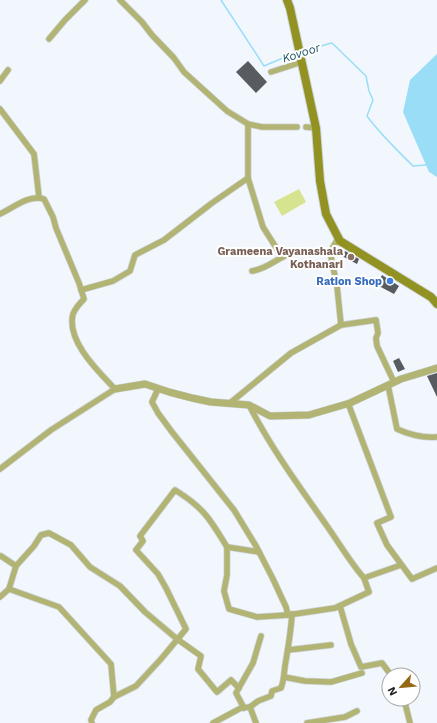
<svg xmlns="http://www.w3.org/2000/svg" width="437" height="723" font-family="'Work Sans',sans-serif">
<rect width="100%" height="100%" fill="#f2f7fe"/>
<path fill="#d6e38f" d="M299,189l7,13 -24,14 -8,-14z"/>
<path fill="#99ddf7" d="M437,54v123l-8,-5 -26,-60 7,-32z"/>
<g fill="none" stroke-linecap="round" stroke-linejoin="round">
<g stroke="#99ddf7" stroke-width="1.5">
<path d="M221,0l43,66 33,-14"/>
<path d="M302,51l30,-8 34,33 3,15 4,9 -6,16c13,18 30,34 46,50l13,-1"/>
</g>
</g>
<g fill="#585c61">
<path d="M248,61l19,21 -11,11 -20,-21z"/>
<path d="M345,251l14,8 -2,5 -15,-8z"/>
<path d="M382,275l17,11 -5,8 -17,-9z"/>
<path d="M399,358l6,11 -7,3 -5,-11z"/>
<path d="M437,373v24l-10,-21z"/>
</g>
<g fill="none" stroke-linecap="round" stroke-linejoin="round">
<g stroke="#d0d5db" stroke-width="7">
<g id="minor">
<path d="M120,0l22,22 10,13 22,23 10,14 43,39 21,13 14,3h35"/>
<path d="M49,39l16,-19 20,-20"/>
<path d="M271,72l31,-10"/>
<path d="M0,81l8,-11"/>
<path d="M0,109l34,45 5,43"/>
<path d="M248,124v54l15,49 19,30"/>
<path d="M306,127l10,1"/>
<path d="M0,214c13,-6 29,-20 44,-15l9,18 3,11 23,55 5,16c-4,4 -9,10 -11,15 -7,27 26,58 42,75l-64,41 -51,39"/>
<path d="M330,252l7,34 4,39"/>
<path d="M252,271c15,-2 24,-12 37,-17 13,-3 28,-2 41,-2l9,-15"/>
<path d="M81,290l32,-9 17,-10 5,-16 29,-15 48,-37 36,-25"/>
<path d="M388,385l9,44c13,6 25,9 40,8"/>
<path d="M158,389l-6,13 6,11 14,19 62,78 22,36 17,33 13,28 2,8 47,-7 34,-16 -5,-14 37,-13"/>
<path d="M230,403l61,-50 50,-28 35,-5 2,13 -2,5 1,8 17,36"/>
<path d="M348,403l43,114 -14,6 10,22 25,34 25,-11"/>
<path d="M249,405c22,43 50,81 78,121 12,17 23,36 37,52"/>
<path d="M259,552l-32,-5v28l-3,16 5,18 28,8 31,-2"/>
<path d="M1,556l15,10 -7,23 50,18 52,57 3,33 -4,5 -14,8 -5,10 1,3"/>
<path d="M16,566l18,-20 7,-11 8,-2 22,12 19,22 30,19 25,26 32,27 24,17 -3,13 19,23 14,-12 8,8"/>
<path d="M0,597l9,-8"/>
<path d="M340,606l11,38 10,23 21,-4 9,12"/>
<path d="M288,650l43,-5"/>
<path d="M284,677l21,4 26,1 31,-9"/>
<path d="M114,697l22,-11 25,-27 25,-30 -20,-41 -8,-14 -22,-24 7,-9 -3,-5 35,-46c29,18 35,29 52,57"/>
<path d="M404,699l6,24"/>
<path d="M250,707l8,-6 13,-5 1,-5 9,-3c3,-7 3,-15 4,-22 3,-18 6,-34 7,-52"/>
<path d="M244,708l-8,-15 17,-30 8,-27"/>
<path d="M213,723l28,-15 9,-1 6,16"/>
<path d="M307,723l38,-6 12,-6"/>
</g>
</g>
<g stroke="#d0d5db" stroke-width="8">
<path id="tertiary" d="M115,389l30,-5 24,8 23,6 19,4 38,3 21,11 39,-1 41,-12 51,-24 36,-11"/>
</g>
<g stroke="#d0d5db" stroke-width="10">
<path id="secondary" d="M287,0l3,8 26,120 4,53 6,33 14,27 91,56 6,7"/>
</g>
<use href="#minor" stroke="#b2b474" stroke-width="5.5"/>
<use href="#tertiary" stroke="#b2b474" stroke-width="7"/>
<use href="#secondary" stroke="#919221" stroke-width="8"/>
</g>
<circle fill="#8d6e63" stroke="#fff" stroke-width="1.5" cx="351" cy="257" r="4"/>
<circle fill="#3f7fe0" stroke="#fff" stroke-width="1.5" cx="390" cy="281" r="4"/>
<g text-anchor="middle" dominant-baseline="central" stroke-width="4" stroke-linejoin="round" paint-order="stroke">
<g font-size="11" font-weight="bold" fill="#785e54" stroke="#fff" text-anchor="end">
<text x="343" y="251">Grameena Vayanashala<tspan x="343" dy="13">Kothanari</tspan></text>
</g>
<g font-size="11" font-weight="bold" fill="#366cbe" stroke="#fff" text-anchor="end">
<text x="382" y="281">Ration Shop</text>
</g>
<g font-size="12" font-style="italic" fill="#205669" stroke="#fff">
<text transform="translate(301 53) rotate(-18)">Kovoor</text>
</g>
</g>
<g transform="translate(401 687) rotate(243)"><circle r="19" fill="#ffffff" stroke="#a6a7a7"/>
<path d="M0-3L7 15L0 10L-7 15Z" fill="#956815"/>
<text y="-6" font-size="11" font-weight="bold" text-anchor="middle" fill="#202224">N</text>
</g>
</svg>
